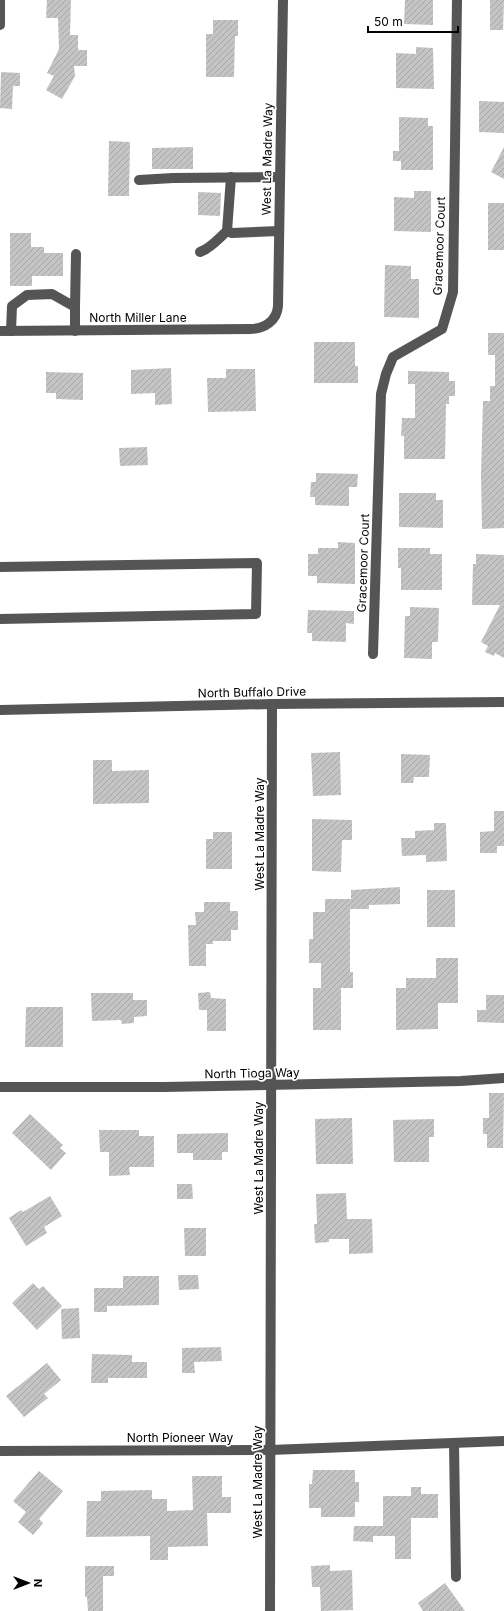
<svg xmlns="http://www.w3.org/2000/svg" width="504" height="1611" font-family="Inter,sans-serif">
<defs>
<pattern id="building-hatch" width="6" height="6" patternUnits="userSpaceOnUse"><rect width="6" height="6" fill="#c4c4c4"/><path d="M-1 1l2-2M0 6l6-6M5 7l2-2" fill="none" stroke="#a7a7a7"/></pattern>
</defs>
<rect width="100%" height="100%" fill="#fff"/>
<g fill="url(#building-hatch)">
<path d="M47,0h24l-1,35h8v15h9v16h-13l1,10 -13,23 -16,-9 8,-14 -7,-3 12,-24 -1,-31h-12z"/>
<path d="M405,0h28v25l-29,-1z"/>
<path d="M490,0h14l-1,30h-13z"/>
<path d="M213,20h25v16h-3l-1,41h-28v-43h7z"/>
<path d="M416,47l17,1 1,41 -38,-1v-35l20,1z"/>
<path d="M1,72l19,1v13h-7l-1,23 -12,-1z"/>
<path d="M479,101l25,1v31l-25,-1z"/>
<path d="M399,117l29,1v8h5v44h-32v-9h-8v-10h6z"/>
<path d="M109,141l21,1 -1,54h-21z"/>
<path d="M193,147v22h-41v-21z"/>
<path d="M504,147v32l-13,-7z"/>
<path d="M414,191h17v41l-37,-1v-34l20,1z"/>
<path d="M198,192l23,1 -1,23 -22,-1z"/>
<rect x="488" y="203" width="16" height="47"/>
<path d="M10,233h21v14h13v6h19v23h-31v10h-22z"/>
<path d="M385,265l26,1v13h8v39l-35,-1z"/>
<path d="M488,333h16v195l-22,1 -1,-54 2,-74h7v-15h5v-31h-7z"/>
<path d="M314,342h41v24h3v17h-44z"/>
<path d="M171,368l1,36 -17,1v-12l-24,1v-24z"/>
<path d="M226,369h29l1,42 -48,1 -1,-34h19z"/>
<path d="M408,371l41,1v9h6v15h-6v8h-3l-1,55h-41v-23h-3l1,-18h13v-34h-7z"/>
<path d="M46,372l37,1v27l-27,-1v-6h-10z"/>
<path d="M147,447l1,18 -28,1 -1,-18z"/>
<path d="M316,473l42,1 -1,13h-8v19l-34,-1v-8h-5l1,-15h5z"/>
<path d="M399,493h37v7h7v28l-44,-1z"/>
<path d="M338,542l17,1v41l-38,-1v-7h-9v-22h10v-6h20z"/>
<path d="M398,548h32v6h12v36h-41v-22h-3z"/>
<path d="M476,554l28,1v103l-9,-5 -1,3 -9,-4 3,-6 -7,-4 19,-37h-28l1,-41h3z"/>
<path d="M410,607l29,1 -1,34h-6v17l-28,-1 1,-42h5z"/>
<path d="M308,610l46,1v13l-8,-1v19l-34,-1v-8h-5z"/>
<path d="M340,752l1,43 -28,1 -2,-43z"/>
<path d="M401,754l29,1 -1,22h-15l-1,6h-12z"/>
<path d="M93,760h19v11l37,-1v33l-56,1z"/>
<path d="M494,811h10v35h-7v7h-17v-21l14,-1z"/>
<path d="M312,819l40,1v20h-10l-1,32 -29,-1z"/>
<path d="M434,823h12l1,38 -21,1v-7l-24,1 -1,-18h14v-7l19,-1z"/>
<path d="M213,832h19v37h-26v-30h7z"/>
<path d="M400,887v17l-31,1v4h-19v63h3v16h-12v42h-28v-42h8v-25h-12v-24h4v-27h12v-13h26v-9z"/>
<rect x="427" y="890" width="28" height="37"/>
<path d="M204,902h26v9h8v19h-7v11h-18v3h-7v22h-17l-1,-41h8l-1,-13h9z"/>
<path d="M436,958h22v45h-20v26l-42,1v-42h10v-10h30z"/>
<path d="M210,992l1,6 15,1v32h-19v-21h-8l-1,-17z"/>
<path d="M91,993h42v7h14v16l-13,1v6l-12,1 -1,-4 -29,1z"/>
<path d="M486,995h18v28l-27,-1v-12h9z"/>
<path d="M26,1007h37v40h-38z"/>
<path d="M489,1093h15l-1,55h-16v-14h-4v-16h6z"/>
<path d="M30,1114l33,31 -3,3 6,5 -15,17 -39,-37z"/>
<path d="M352,1118l1,46h-37l-1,-45z"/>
<path d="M434,1119v18h-5v25h-35l-1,-42z"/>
<path d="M99,1130h40v6h15v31h-25l1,8 -21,1v-24h-9z"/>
<path d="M228,1133v19h-6v8h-29v-7h-16v-19z"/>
<path d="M177,1184h15l1,15h-16z"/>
<path d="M346,1193l1,26h25l1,34 -24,1v-15h-20v3l-14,1 -1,-19h3l-1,-30z"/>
<path d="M50,1196l12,20 -18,11 3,6 -21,13 -17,-28 12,-8 2,2z"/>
<path d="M184,1228h22v28h-21z"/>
<path d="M178,1275h20l1,14 -20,1z"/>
<path d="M123,1276h36v29l-52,1v6h-13v-24h29z"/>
<path d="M33,1283l6,6 4,-3 19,20 -25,24 -25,-27z"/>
<path d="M79,1308l1,30 -18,1 -1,-30z"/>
<path d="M221,1347l1,14 -28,1 1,11h-13v-25z"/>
<path d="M92,1354l40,1v7h15v16h-39v5h-17z"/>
<path d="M47,1363l14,17 -17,14 4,4 -24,19 -18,-21z"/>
<path d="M313,1470h42v12h4v20h-4v15h-34v-9h-12v-24h3z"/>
<path d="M39,1471l24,20 -24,28 4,4 -10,12 -15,-13 8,-10 -13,-11z"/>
<path d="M192,1476h30v21h9v16h-24l1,33 -40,1v13h-18v-24l-64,1 1,-36h14v-10l51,-1v9h15v12l26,-1z"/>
<path d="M411,1487h10v7h17v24h-27v41h-16v-23h-22v6l-20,-1 1,-15h29v-30h28z"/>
<path d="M330,1565v6l22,-1 1,40 -32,1 -1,-24h-8l-1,-21z"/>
<path d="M85,1566h29v10h-11v35h-15l-1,-14h-2z"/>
<path d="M445,1583l20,28h-42l-5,-8z"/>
</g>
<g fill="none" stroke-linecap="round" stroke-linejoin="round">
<g stroke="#555" stroke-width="10">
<path d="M0,25v-25"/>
<path d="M231,177l-4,54 5,2 47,-2"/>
<path d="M139,180l34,-2 107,-1"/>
<path d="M200,252c11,-4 18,-13 27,-21"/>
<path d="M75,307l1,-53"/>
<path d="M0,331l250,-2c14,0 27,-8 28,-23l5,-306"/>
<path d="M11,331l1,-25 15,-11 25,-1 23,13v24"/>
<path d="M0,567l257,-4 -1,51 -256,5"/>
<path d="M373,654l8,-260 5,-20 7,-17 49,-28 11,-37 4,-292"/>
<path d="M0,710l272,-6 232,-2"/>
<path d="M0,1087h164l297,-6 43,-3"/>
<path d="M454,1443l2,134"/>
<path d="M0,1451l270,-1 234,-9"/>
<path d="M270,1611l2,-907"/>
</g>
</g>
<g text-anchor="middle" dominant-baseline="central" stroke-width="3.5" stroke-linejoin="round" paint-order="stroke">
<g font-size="12" fill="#000" stroke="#fff">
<text transform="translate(267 159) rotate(-89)">West La Madre Way</text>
<text transform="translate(439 246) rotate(-88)">Gracemoor Court</text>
<text x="138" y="317">North Miller Lane</text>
<text transform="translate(363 563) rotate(-88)">Gracemoor Court</text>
<text transform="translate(252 692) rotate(-1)">North Buffalo Drive</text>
<text transform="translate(259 834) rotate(-90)">West La Madre Way</text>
<text transform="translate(252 1073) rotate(-1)">North Tioga Way</text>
<text transform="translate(258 1158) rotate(-90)">West La Madre Way</text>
<text x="180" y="1437">North Pioneer Way</text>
<text transform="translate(257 1482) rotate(-90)">West La Madre Way</text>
</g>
</g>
<g transform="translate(28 1583) rotate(90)" stroke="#ffffff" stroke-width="3" paint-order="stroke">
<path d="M0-3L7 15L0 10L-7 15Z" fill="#000000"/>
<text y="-6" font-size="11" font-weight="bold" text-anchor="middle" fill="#000000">N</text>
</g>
<path d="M368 26v6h90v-6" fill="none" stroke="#000000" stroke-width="2"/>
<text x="374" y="26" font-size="12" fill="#000000" stroke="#ffffff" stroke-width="3" paint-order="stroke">50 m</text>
</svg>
